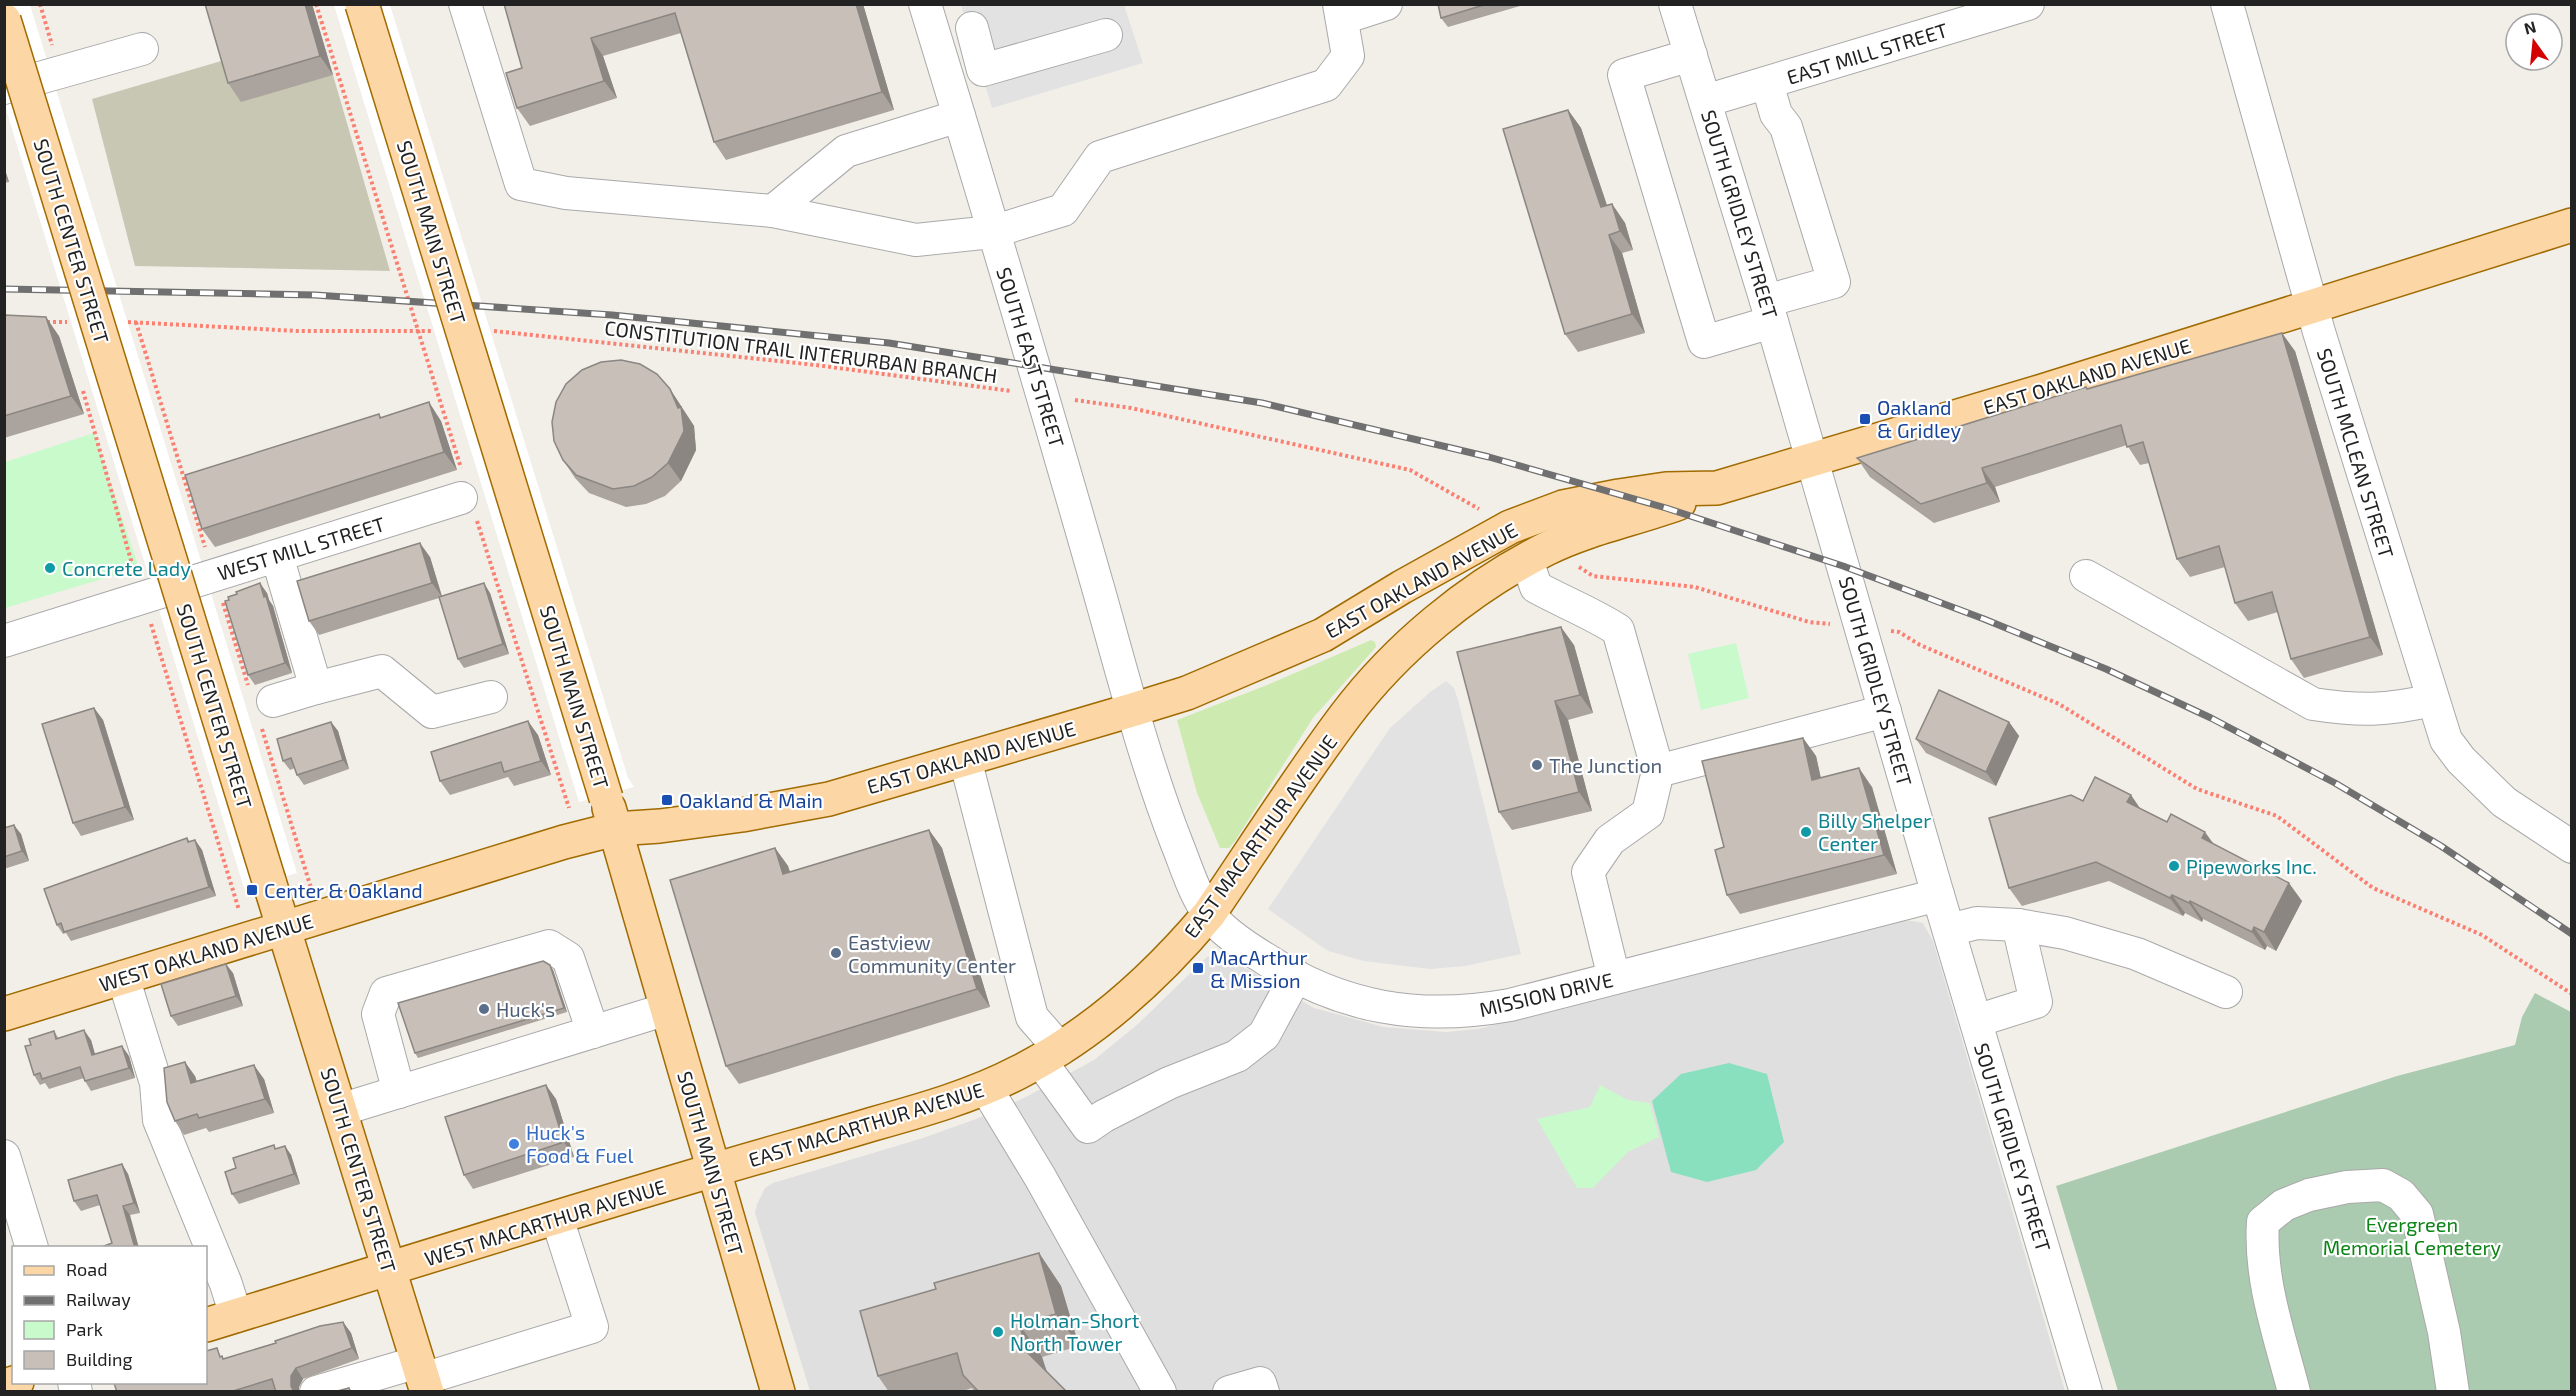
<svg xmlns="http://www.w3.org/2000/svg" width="2576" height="1396" font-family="'Exo 2',sans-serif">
<rect width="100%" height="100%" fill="#f2efe9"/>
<path fill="#e0dfdf" d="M1906,920l17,3 10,18 132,450h-1255l-55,-178 2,-9 8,-16 8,-5 150,-45 53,-19 48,-21 70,-38 44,-36 69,-67 8,-3 10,2 89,52 70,19 62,5 32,-3z"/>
<path fill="#c7c7b4" d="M228,59l105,16 57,196 -255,-5 -43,-167z"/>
<path fill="#cdebb0" d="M1371,640l4,2 1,5 -63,71 -78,123 -6,7h-9l-23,-55 -20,-73 90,-35z"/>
<path fill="#aacbaf" d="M2535,993l36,19v379h-453l-62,-205 341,-110 118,-31 7,-28z"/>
<g fill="#c8facc">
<path d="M94,433l45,135 -134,40v-146z"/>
<path d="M1736,643l13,55 -48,12 -13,-56z"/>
<path d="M1600,1085l28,15 22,3 9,34 -31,15 -35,36h-16l-40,-69 53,-12z"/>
</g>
<path fill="#88e0be" d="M1729,1063l38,11 17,68 -28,28 -49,12 -36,-10 -19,-71 29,-27z"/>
<g fill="#e2e2e2">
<path d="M961,5h163l19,58 -151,45z"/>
<path d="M1446,681l8,7 4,12 63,254 -56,12 -35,3 -66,-8 -36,-10 -60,-42 122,-181 39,-35z"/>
</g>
<g fill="#fff">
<path d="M4,5h26l267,868 -53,15 -239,-782z"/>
<path d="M334,5h56l238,773 6,9 -55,15z"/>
</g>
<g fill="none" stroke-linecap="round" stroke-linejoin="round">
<g stroke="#a9a9a9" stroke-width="34">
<g id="minor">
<path d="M465,4l56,180 45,9 207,18 143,29 76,-8 71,-22 37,-53 226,-72 22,-29 -9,-52"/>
<path d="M925,4c60,196 118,391 174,587 24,85 46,171 78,253 9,22 17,50 32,70 13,17 37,33 55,44 78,51 156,63 246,47l428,-110"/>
<path d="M1675,4l91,297 172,594 148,497"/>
<path d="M2227,4l92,328 127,408 15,20 43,42 68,45"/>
<path d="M1343,18l43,-14"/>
<path d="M972,28l11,42 123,-35"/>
<path d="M1691,55l-67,20 80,267 68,-20"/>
<path d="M4,88l138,-39"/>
<path d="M1705,101l323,-97"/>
<path d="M773,211l73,-60 113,-35"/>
<path d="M1766,301l68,-19 -48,-155 -10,-13 -9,-31"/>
<path d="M277,556l39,132 66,-17 50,41 59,-15"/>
<path d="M1527,560l9,27c27,15 56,26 82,43l40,141"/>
<path d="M2086,576l227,128c46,7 73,7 119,-4"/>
<path d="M4,641l457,-143"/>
<path d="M273,701l43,-13"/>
<path d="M965,759l67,258 28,32"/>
<path d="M2018,925l47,8 72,21 89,38"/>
<path d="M1949,930l28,-7 41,2 18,77 -60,19"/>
<path d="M123,977l33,106 3,37 67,164 10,32"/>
<path d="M1614,978l-26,-106 22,-32 38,-27 10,-42 227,-60"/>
<path d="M1040,1060l48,67 16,-11 65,-33 68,-27 27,-21 32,-59"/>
<path d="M986,1088l54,89 120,215"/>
<path d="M399,1092l-21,-78 8,-21 163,-47 19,12 25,74"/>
<path d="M340,1110l327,-101"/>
<path d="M4,1156l28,92"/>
<path d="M423,1379l169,-52 -35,-109"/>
<path d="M74,1382l2,10"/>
<path d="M316,1392l102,-30"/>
<path d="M1229,1392l31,-9 3,9"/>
<path d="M2294,1392c-14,-55 -35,-112 -31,-170l21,-17 25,-10 38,-8 36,-2 18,10 16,19 27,118 9,60"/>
</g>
</g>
<g stroke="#a06b00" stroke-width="36">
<g id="major">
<path d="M609,808l169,584"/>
<path d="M269,881l158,511"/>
<path d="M4,1014l560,-172 51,-13 45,-3 82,-11 87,-16 303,-89 55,-17 136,-58 79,-48 108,-60 53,-20 56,-11 47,-7 51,-1 322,-96 533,-167"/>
<path d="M206,1325c169,-52 338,-105 508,-155 53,-16 106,-30 159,-46 50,-14 100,-28 146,-52 73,-37 137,-95 190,-158 45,-66 88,-134 136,-198 52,-69 124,-128 201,-167 42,-21 90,-30 133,-46"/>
<path d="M4,1386l13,-4"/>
</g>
</g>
<g stroke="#fa8072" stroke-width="4" stroke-dasharray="3 3" stroke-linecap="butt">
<path d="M40,4l12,41"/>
<path d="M316,4l145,464"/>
<path d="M47,322h20"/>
<path d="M128,322l169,9h136"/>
<path d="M136,322l69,225"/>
<path d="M494,331l322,34 195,26"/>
<path d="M83,391l51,180"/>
<path d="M1075,400l56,8 279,62 69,39"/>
<path d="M477,521l92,287"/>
<path d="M1579,567l14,9 102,11 114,35 21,2"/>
<path d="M223,603l25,82"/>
<path d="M151,624l88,286"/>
<path d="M1891,631l8,1 21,13 139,59 138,85 80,27 96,72 109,47 90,59"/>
<path d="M262,729l49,159"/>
</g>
<use href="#minor" stroke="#fff" stroke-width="32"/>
<use href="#major" stroke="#fcd6a4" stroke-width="33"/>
<g stroke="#707070" stroke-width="7">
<path id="rail" d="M4,289l311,6 297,20 277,28 373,60 227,54 177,51 177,58 141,53 122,50 105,49 124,65 106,63 131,88"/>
</g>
<use href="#rail" stroke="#fff" stroke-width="4.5" stroke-dasharray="14" stroke-linecap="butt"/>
<g stroke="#a06b00" stroke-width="36" stroke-linecap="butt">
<g id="major-bridge">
<path d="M362,4l244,794"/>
<path d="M4,20l265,861"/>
</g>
</g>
<use href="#major-bridge" stroke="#fcd6a4" stroke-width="33"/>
</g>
<g fill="#aba49e">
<path d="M205,4h107l21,71 -92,27 -13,-19z"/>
<path d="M504,4h359l31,106 -168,50 -12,-18 -33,-109 -78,23 14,42 -87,28 -13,-18 5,-40z"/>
<path d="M1438,4h89l-79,23 -7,-9z"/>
<path d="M1568,110l13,18 26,78 5,-2 13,19 8,27 -11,3 23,80 -67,19 -13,-18z"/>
<path d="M4,167l5,15 -5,1z"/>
<path d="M4,315l55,21 25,78 -80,24z"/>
<path d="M2295,351l88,304 -79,23 -13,-19 -13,-47 -30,9 -13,-18 -10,-36 -35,10 -13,-18 -28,-96 -9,2 -13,-20 -132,42 5,15 -66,21 -64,-46 -13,-19 229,-71 1,2z"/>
<path d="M670,389l24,37 2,24 -15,31 -16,15 -19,8 -20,3 -37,-14 -14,-15 -12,-18z"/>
<path d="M379,414l2,3 60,4 16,49 -242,77 -13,-18z"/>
<path d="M430,557l12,39 48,-3 19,61 -45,14 -6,-9 -19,-61 -120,37 -10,-14z"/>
<path d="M267,593l2,7 4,6 19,67 -37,12 -7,-10z"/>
<path d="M1574,645l19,68 -25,7 24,91 -80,19 -13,-18z"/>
<path d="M94,708l9,12 31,100 -53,16 -8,-13z"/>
<path d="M331,722l7,9 11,38 -45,16 -7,-10 -2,-7 -5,2 -7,-9z"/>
<path d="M2009,722l10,14 -23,50 -70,-33 -10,-14z"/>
<path d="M538,735l13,40 -37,11 -6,-9 -58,18 -10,-14z"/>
<path d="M1803,738l13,18 5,22 51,9 25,87 -157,40 -13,-19 -3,-48z"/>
<path d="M2083,801l56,7 76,37 87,56 -26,50 -9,-5 -2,4 -62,-31 -1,3 -17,-9 -2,3 -74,-35 -87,25 -13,-18z"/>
<path d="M4,828l17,6 8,27 -25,8z"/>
<path d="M929,830l13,18 48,159 -251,77 -13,-18 49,-218 13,18 2,6z"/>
<path d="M187,838l3,4 5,-2 7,10 14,46 -145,45 -5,-8 -3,1 -6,-9z"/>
<path d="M550,965l3,5 14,42 -149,46 -3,-5z"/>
<path d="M233,973l10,33 -65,20 -7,-10z"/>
<path d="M54,1031l5,8 32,1 4,14 34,2 6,22 -44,13 -6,-10 -1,-3 -35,11 -4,-6 -5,2 -6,-10 -3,-30z"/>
<path d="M195,1076l2,6 67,-3 10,34 -65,19 -3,-4 -22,7 -9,-14z"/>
<path d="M556,1099l18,58 -101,32 -9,-14z"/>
<path d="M274,1145l2,4 9,-3 6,9 9,29 -61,20 -7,-10 4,-26z"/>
<path d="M122,1164l6,10 12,39 -10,2 -30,-10 -19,6 -7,-10z"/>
<path d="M1039,1253l22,33 18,60 -37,11 5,15 20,20h-93l-2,-4 -12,4h-71l-11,-16z"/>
<path d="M343,1322l8,11 8,26 -56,20 -4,8v5h-182z"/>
</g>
<g fill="#8b8681">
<path d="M305,4h7l21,71 -13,-19z"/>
<path d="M856,4h7l31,106 -12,-18z"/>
<path d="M591,38l12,18 14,42 -13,-17z"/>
<path d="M1568,110l13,18 33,98 -13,-19z"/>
<path d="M4,167l5,15 -5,-6z"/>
<path d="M1612,204l13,19 8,27 -13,-19z"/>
<path d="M1609,235l13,18 23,80 -13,-19z"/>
<path d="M46,317l13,19 25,78 -13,-18z"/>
<path d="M2282,333l13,18 88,304 -13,-18z"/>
<path d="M670,389l24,37 2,24 -15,31 -13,-18 10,-55z"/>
<path d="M429,402l12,19 16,49 -13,-18z"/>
<path d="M1982,468l13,19 5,15 -13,-19z"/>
<path d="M420,543l10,14 12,40 -10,-14z"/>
<path d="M260,583l7,10 2,7 4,6 19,67 -7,-10z"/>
<path d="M484,583l6,10 19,61 -6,-10z"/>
<path d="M1561,627l13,18 19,68 -13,-18z"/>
<path d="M1555,701l13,19 24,91 -13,-19z"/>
<path d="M94,708l9,12 31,100 -9,-13z"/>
<path d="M528,721l10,14 13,40 -10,-14z"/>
<path d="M331,722l7,9 11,38 -6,-9z"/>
<path d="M2009,722l10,14 -23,50 -10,-14z"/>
<path d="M1803,738l13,18 9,42 -13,-18z"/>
<path d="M1859,768l13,19 25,87 -13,-19z"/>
<path d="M2131,795l13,19 -17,-12z"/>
<path d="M14,825l7,9 8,27 -7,-10z"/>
<path d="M929,830l13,18 48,159 -13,-18z"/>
<path d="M2205,832l13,18 -16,-12z"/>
<path d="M195,840l7,10 14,46 -7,-9z"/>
<path d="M775,848l13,18 8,26 -13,-18z"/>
<path d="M2289,883l13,18 -26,50 -12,-19z"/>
<path d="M2172,895l13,18 -2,3 -13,-18z"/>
<path d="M2190,901l13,18 -1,3 -13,-19z"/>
<path d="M2254,927l13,19 -2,4 -13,-18z"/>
<path d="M226,964l7,9 10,33 -7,-10z"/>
<path d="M550,965l3,5 14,42 -3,-4z"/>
<path d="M84,1030l7,10 7,25 -6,-10z"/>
<path d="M122,1046l7,10 6,22 -6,-10z"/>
<path d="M185,1062l10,14 6,21 -10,-14z"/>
<path d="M254,1065l10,14 10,34 -9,-14z"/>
<path d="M546,1085l10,14 18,58 -10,-15z"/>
<path d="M285,1146l6,9 9,29 -6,-10z"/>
<path d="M122,1164l6,10 12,39 -6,-10z"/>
<path d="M123,1206l7,9 9,33h-4z"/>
<path d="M1039,1253l22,33 18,60 -23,-32z"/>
<path d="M343,1322l8,11 8,26 -7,-11z"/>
<path d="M1019,1324l23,33 9,28 -23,-32z"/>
<path d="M296,1368l7,11 -4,8v5h-5l-3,-6v-10z"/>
</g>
<g fill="#c7bfb8" stroke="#8b8681" stroke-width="1.5">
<path d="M205,4h100l15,52 -92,27z"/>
<path d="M504,4h352l26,88 -168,50 -39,-129 -84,25 13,43 -87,27 -11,-35 16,-5z"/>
<path d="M1438,4h49l-46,14z"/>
<path d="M1568,110l33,97 11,-3 8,27 -11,4 23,79 -67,20 -62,-205z"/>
<path d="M4,315l42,2 25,79 -67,20z"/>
<path d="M2282,333l88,304 -79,22 -19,-67 -37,11 -16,-57 -42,13 -34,-117 -16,5 -6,-22 -139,43 5,15 -66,21 -64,-46 229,-71 1,2z"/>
<path d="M621,360l19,4 17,10 13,15 8,19 3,-1 3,24 -16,32 -16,14 -18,9 -21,3 -37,-14 -13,-15 -9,-19 -2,-19 4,-20 10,-18 16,-14 19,-8z"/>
<path d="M429,402l15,50 -242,77 -17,-54 194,-61 1,4z"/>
<path d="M420,543l12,40 -123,38 -12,-40z"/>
<path d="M260,583l4,14 2,-1 19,67 -37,12 -23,-74 4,-1 -1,-3 9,-3 -1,-2z"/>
<path d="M484,583l19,61 -45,15 -19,-62z"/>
<path d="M1561,627l19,68 -25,6 24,91 -80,20 -42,-160z"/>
<path d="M1939,690l70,32 -23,50 -70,-33z"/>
<path d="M94,708l31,99 -52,16 -31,-99z"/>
<path d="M528,721l13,40 -37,11 -3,-10 -61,19 -9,-29z"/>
<path d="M331,722l12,38 -46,15 -6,-17 -8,3 -6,-22z"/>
<path d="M1803,738l9,42 47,-12 25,87 -157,40 -12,-45 9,-3 -22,-86z"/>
<path d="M2095,777l36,18 -4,7 40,20 4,-8 34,18 -3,6 87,45 -25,49 -10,-5 -2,5 -62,-31 -1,2 -17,-8 -2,3 -74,-36 -87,26 -20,-70 82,-23 12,6z"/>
<path d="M14,825l8,26 -18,6v-29z"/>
<path d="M929,830l48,159 -251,77 -56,-186 105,-32 8,26z"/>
<path d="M187,838l1,4 7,-2 14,47 -145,45 -3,-9 -4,2 -13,-36z"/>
<path d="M543,961l7,4 14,43 -149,45 -17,-50z"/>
<path d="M226,964l10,32 -65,20 -10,-32z"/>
<path d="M84,1030l8,25 30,-9 7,22 -44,13 -5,-14 -38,12 -2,-6 -6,2 -9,-29 6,-1 -2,-6 25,-8 2,8z"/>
<path d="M185,1062l6,21 63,-18 11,34 -66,19 -2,-4 -22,7 -8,-19 -3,-34z"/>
<path d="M546,1085l18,57 -100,33 -19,-58z"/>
<path d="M274,1145l1,4 10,-3 9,28 -62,20 -7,-22 11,-4 -3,-10z"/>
<path d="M122,1164l12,39 -11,3 12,42h-36l13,-5 -15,-48 -23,6 -6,-21z"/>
<path d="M1039,1253l17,61 -37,10 9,29 39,39h-88l-16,-17 -6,-22 -79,23 -18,-65 76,-22 -2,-6z"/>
<path d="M343,1322l9,26 -56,20 -5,8v10l3,6h-18l-4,-13 -42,13h-113l-3,-9h92v-32l11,-3 3,9 2,-1 1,3 53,-16 -1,-2 45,-15z"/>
<path d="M349,1388l2,4h-17z"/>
</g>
<g fill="#1a4fb4" stroke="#fff" stroke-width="2">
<rect x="1859" y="413" width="12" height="12" rx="3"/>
<rect x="661" y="794" width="12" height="12" rx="3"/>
<rect x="246" y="884" width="12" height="12" rx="3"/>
<rect x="1192" y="962" width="12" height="12" rx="3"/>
</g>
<g fill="#0f9aa8" stroke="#fff" stroke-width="2">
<circle cx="50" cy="568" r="6"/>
<circle cx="1806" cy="832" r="6"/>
<circle cx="2174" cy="866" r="6"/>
<circle cx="998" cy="1332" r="6"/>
</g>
<g fill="#5c6f8a" stroke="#fff" stroke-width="2">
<circle cx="1537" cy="765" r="6"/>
<circle cx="836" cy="953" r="6"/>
<circle cx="484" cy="1009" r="6"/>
</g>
<circle fill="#3f7fe0" stroke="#fff" stroke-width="2" cx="514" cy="1144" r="6"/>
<g text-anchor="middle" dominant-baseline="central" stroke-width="4.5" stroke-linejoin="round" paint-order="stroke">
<g font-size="20" fill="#222" stroke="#fff">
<text transform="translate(1867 53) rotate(-17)">EAST MILL STREET</text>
<text transform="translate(1740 214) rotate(73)">SOUTH GRIDLEY STREET</text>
<text transform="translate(432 232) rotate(73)">SOUTH MAIN STREET</text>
<text transform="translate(72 241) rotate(73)">SOUTH CENTER STREET</text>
<text transform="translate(801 351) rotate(7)">CONSTITUTION TRAIL INTERURBAN BRANCH</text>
<text transform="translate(1031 357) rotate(73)">SOUTH EAST STREET</text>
<text transform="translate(2087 376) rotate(-17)">EAST OAKLAND AVENUE</text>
<text transform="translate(2356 453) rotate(73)">SOUTH MCLEAN STREET</text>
<text transform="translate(301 548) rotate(-17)">WEST MILL STREET</text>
<text transform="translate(1421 580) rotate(-29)">EAST OAKLAND AVENUE</text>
<text transform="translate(1876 681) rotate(74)">SOUTH GRIDLEY STREET</text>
<text transform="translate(575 697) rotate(73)">SOUTH MAIN STREET</text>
<text transform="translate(215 706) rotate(73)">SOUTH CENTER STREET</text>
<text transform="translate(971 757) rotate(-16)">EAST OAKLAND AVENUE</text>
<text transform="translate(1260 836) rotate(-54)">EAST MACARTHUR AVENUE</text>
<text transform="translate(206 952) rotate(-17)">WEST OAKLAND AVENUE</text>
<text transform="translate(1546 994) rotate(-13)">MISSION DRIVE</text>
<text transform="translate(866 1124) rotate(-17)">EAST MACARTHUR AVENUE</text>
<text transform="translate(2013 1147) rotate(73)">SOUTH GRIDLEY STREET</text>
<text transform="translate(711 1163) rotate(74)">SOUTH MAIN STREET</text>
<text transform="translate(359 1170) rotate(73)">SOUTH CENTER STREET</text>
<text transform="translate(545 1222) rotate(-17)">WEST MACARTHUR AVENUE</text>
</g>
<g font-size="20" fill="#164399" stroke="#fff" text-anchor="start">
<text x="1877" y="407">Oakland<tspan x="1877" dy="23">&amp; Gridley</tspan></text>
<text x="679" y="800">Oakland &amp; Main</text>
<text x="264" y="890">Center &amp; Oakland</text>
<text x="1210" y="957">MacArthur<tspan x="1210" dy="23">&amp; Mission</tspan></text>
</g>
<g font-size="20" fill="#0d838f" stroke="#fff" text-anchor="start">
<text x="62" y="568">Concrete Lady</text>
<text x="1818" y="820">Billy Shelper<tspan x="1818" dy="23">Center</tspan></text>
<text x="2186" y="866">Pipeworks Inc.</text>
<text x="1010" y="1320">Holman-Short<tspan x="1010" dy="23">North Tower</tspan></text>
</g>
<g font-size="20" fill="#4e5e75" stroke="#fff" text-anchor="start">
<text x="1549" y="765">The Junction</text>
<text x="848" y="942">Eastview<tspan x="848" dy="23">Community Center</tspan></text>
<text x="496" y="1009">Huck's</text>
</g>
<g font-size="20" fill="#366cbe" stroke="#fff" text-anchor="start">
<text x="526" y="1132">Huck's<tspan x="526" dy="23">Food &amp; Fuel</tspan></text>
</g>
<g font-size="20" fill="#0c8416" stroke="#fff">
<text x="2412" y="1224">Evergreen<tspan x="2412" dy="23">Memorial Cemetery</tspan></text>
</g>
</g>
<rect width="2576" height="1396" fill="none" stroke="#222222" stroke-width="12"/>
<rect x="12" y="1246" width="195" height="138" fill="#ffffff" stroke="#a7a7a7" stroke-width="1.5"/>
<rect x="24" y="1266" width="30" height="9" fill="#fcd6a4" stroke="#a7a7a7" stroke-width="1.5"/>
<text x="66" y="1276" font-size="18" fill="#222222">Road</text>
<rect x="24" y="1296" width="30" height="9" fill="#707070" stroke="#a7a7a7" stroke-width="1.5"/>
<text x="66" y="1306" font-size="18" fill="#222222">Railway</text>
<rect x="24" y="1321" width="30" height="18" fill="#c8facc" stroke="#a7a7a7" stroke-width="1.5"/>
<text x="66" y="1336" font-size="18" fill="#222222">Park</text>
<rect x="24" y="1351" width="30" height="18" fill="#c7bfb8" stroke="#a7a7a7" stroke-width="1.5"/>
<text x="66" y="1366" font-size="18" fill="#222222">Building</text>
<g transform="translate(2534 42) rotate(345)"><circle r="28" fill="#ffffff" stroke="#a7a7a7" stroke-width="1.5"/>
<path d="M0-4.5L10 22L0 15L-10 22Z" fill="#d40000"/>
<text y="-9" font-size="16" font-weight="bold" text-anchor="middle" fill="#222222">N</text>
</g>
</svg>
